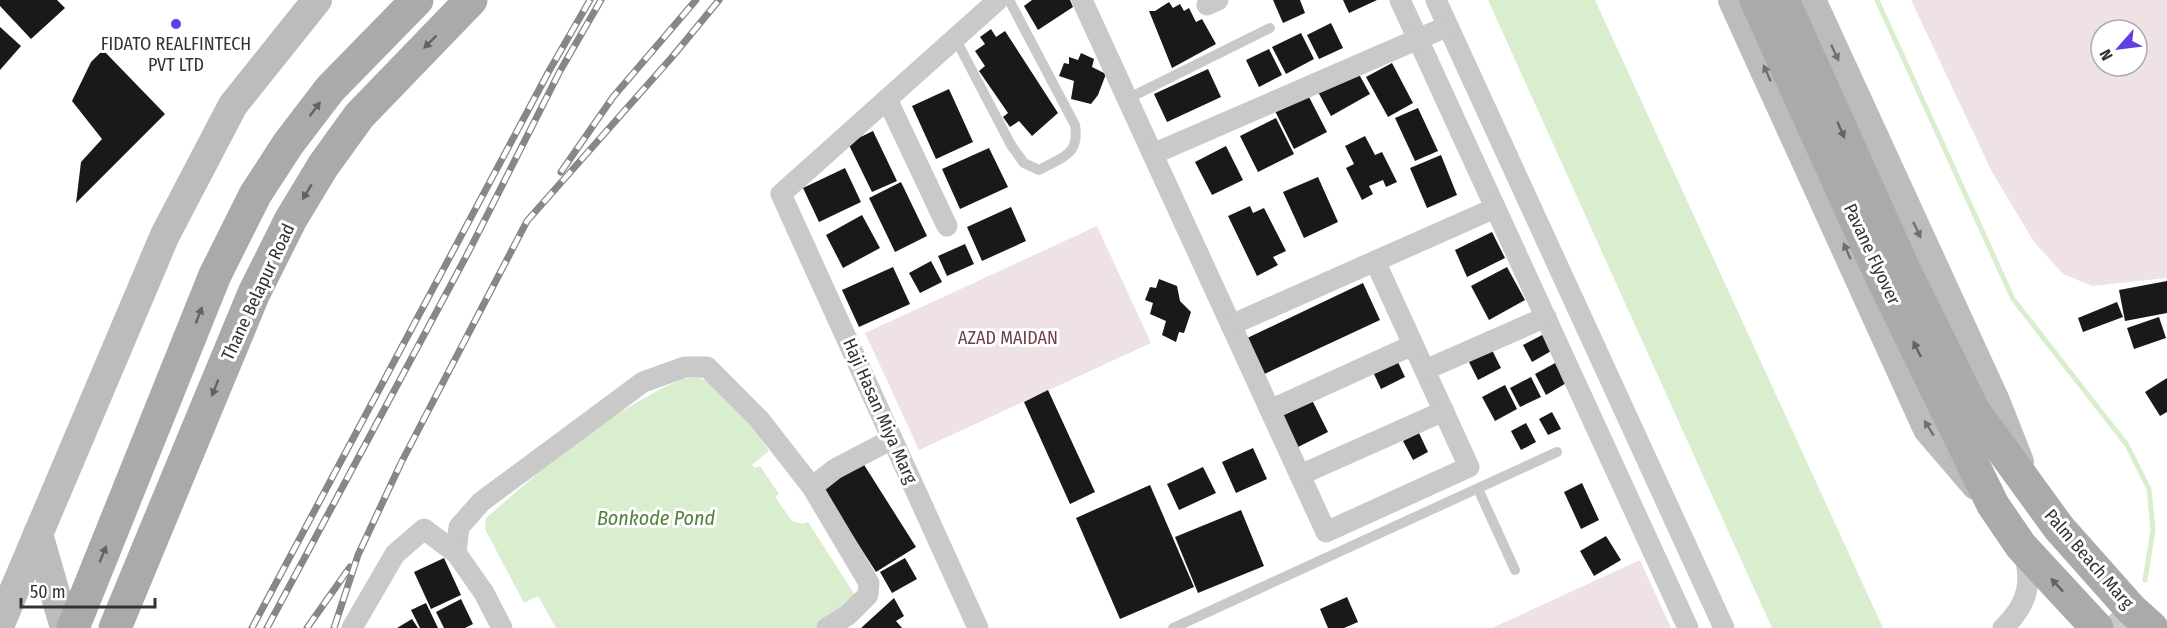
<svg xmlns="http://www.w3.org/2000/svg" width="2167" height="628" font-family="'Fira Sans Condensed',sans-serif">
<rect width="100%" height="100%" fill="#fff"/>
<g fill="#eee2e5" fill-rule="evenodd">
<path d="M1911,0h256v278l-75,8 -29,-12 -29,-32 -42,-70zM2101,30h36v36h-36z"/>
<path d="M1097,226l54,117 -232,107 -54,-117z"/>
<path d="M1640,560l31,68h-179z"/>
</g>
<g fill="#d9edcf">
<path d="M1488,0h107l288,628h-111z"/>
<path d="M698,377c26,10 57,50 71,74l-17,14 3,3 5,-2 19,28 -4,3 17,24 11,3 5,-2 50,78 -28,28h-274l-18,-32 -14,7 -39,-74 1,-11 83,-72 26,-19 65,-38 23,-10z"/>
</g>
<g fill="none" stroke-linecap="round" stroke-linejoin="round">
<path stroke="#d9edcf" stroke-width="5" d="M1877,0l136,299 114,146 22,44 4,41 -8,50"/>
</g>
<g fill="#191919">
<path d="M0,0h57l8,8 -34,31 -31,-33z"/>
<path d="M1032,0h38l3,7 -35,23 -14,-24z"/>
<path d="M1273,0h27l5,13 -22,10z"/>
<path d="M1343,0h34l-28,13z"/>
<path d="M1169,2l4,6 7,-4 4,7 5,-3 7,14 6,-3 14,25 -44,24 -23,-57h6z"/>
<path d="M1331,23l12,25 -24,11 -12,-24z"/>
<path d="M0,27l21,19 -21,24z"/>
<path d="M991,29l5,8 9,-6 53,82 -26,23 -13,-15 -9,6 -7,-10 5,-4 -29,-42 6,-5 -10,-15 10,-7 -5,-7z"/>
<path d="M1301,33l13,26 -28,15 -14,-27z"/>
<path d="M1269,49l13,26 -23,12 -13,-27z"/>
<path d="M103,50l62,64 -89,89 5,-41 21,-23 -30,-38 19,-39z"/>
<path d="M1081,53l13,6 -2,8 14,7 -8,21 -7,9 -20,-5 3,-18 -15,-5 5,-13 5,1v-7l9,3z"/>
<path d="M1392,63l21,40 -25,14 -22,-40z"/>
<path d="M1208,69l13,28 -54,25 -13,-28z"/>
<path d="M1356,69l14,25 -39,22 -14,-26z"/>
<path d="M949,89l24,53 -37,17 -24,-53z"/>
<path d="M1308,95l19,37 -33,17 -19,-38z"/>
<path d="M1418,108l20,43 -23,10 -20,-43z"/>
<path d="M1276,118l18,36 -36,18 -18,-36z"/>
<path d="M873,131l24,50 -25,11 -24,-49z"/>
<path d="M1365,136l10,19 7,-3 15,30 -11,5 -3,-7 -14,6 4,8 -11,6 -16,-32 8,-4 -9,-18z"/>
<path d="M1226,146l17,34 -31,15 -17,-33z"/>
<path d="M989,148l19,39 -48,22 -18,-40z"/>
<path d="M1441,155l16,40 -30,13 -17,-40z"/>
<path d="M845,168l16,34 -42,20 -16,-34z"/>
<path d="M1318,177l20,45 -34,16 -21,-46z"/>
<path d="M901,182l26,54 -32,16 -26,-54z"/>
<path d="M1250,206l3,7 11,-5 22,43 -13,6 5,8 -21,11 -29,-60z"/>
<path d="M1011,207l15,34 -44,20 -15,-34z"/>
<path d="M862,215l18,33 -37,20 -17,-33z"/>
<path d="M1492,232l13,26 -38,19 -12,-27z"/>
<path d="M965,244l9,20 -27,12 -9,-20z"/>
<path d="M931,261l11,21 -22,11 -11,-20z"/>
<path d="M893,267l17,37 -51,23 -17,-37z"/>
<path d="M1507,267l18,33 -36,20 -18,-34z"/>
<path d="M1159,279l18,7 3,15 11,11 -7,21 -5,-1 -3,10 -14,-7 4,-14 -16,-7 3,-11 -8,-3 5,-13 6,1z"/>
<path d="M2167,281v32l-42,8 -6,-31z"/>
<path d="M1363,283l17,37 -120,56 -17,-36z"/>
<path d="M2117,302l6,15 -40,15 -5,-14z"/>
<path d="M2159,317l7,21 -32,11 -7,-21z"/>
<path d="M1544,334l9,16 -21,12 -9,-17z"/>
<path d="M1491,348l10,20 -23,12 -10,-20z"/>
<path d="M1397,360l8,17 -24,12 -8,-17z"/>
<path d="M1557,362l11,20 -22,13 -11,-21z"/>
<path d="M1531,377l10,20 -21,10 -10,-19z"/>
<path d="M2167,378v34l-7,4 -15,-24z"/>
<path d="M1505,385l12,24 -22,12 -13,-24z"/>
<path d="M1048,390l47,102 -25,12 -46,-102z"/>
<path d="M1312,400l16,32 -30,15 -16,-33z"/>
<path d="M1552,412l9,17 -13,6 -9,-16z"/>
<path d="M1526,423l10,19 -15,8 -10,-19z"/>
<path d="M1419,433l9,19 -15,8 -10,-19z"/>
<path d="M1253,448l14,31 -31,14 -14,-31z"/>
<path d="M861,460l55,87 -40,25 -55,-86z"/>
<path d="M1203,467l13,26 -37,17 -12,-26z"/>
<path d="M1582,483l17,37 -18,9 -17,-37z"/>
<path d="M1150,485l44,102 -74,32 -44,-101z"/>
<path d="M1241,510l23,56 -66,27 -23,-56z"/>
<path d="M1606,536l15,24 -27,16 -14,-25z"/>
<path d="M444,558l17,37 -30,14 -17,-37z"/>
<path d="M905,558l12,21 -25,14 -12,-21z"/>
<path d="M1347,597l11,25 -14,6h-16l-8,-19z"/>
<path d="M894,598l10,18 -8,5 6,7h-41z"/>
<path d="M461,599l12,25 -8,4h-21l-8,-16z"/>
<path d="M426,603l12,25h-18l-9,-18z"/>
<path d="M412,619l6,9h-21z"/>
</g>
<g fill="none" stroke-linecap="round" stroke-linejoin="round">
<g stroke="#c9c9c9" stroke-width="10">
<path d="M955,38l56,107 13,18 15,7c23,-13 41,-15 36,-45l-66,-125"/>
<path d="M1127,99l143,-71"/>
<path d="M1478,489l37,81"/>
<path d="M1173,628l384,-176"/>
</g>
<g stroke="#c9c9c9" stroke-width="21">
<path d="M1082,0l244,532 143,-65 -94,-206"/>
<path d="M1400,0l288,628"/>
<path d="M1436,0l288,628"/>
<path d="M1207,5l11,-5"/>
<path d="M887,99l60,127"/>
<path d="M1153,154l295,-128"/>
<path d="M1231,325l264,-117"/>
<path d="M1425,370l121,-53"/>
<path d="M1270,410l143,-65"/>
<path d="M1300,475l144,-64"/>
<path d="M812,487l23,-18 57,-30"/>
<path d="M456,553l3,-26 22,-25 162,-120 42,-15h22l52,52 53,68 57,96 -1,12 -20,20 -21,13"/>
<path d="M352,628l43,-74 29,-25 32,24 28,40 18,35"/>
<path d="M978,628l-197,-434 217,-194"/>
<path d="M2003,628c25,-23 30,-46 20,-78"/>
<path d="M2112,628l19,-19"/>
</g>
<g stroke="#bcbcbc" stroke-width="30">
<path d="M1733,0l195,429 48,56"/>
<path d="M1811,0l184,401 24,61"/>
<path d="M38,534l27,94"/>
<path d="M0,624l165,-389 68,-130 84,-105"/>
</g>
<g stroke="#aaa" stroke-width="33">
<path d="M1756,0l125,276 112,229 28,41 76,82"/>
<path d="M1783,0l120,267 71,144 85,117 72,81 21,19"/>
<path d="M73,628l142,-353 40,-80 33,-51 42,-55 87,-89"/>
<path d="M115,628l139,-335 37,-74 32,-53 36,-50 112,-116"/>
</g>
<g stroke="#878787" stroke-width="7">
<g id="rail">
<path d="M561,172l52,-75 83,-97"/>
<path d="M252,628l297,-557 41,-71"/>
<path d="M267,628l202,-377 91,-180 41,-71"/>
<path d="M307,628l43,-61"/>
<path d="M334,628l24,-73 43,-92 126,-242 146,-165 46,-56"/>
</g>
</g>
<use href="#rail" stroke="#fff" stroke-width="4.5" stroke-dasharray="14" stroke-linecap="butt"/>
</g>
<defs><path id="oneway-solid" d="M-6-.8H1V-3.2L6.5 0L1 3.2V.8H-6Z" transform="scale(1.5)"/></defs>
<g fill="#626262">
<use href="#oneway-solid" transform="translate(430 42) rotate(135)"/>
<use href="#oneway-solid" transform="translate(315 109) rotate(-53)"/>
<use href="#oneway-solid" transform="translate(1841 130) rotate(66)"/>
<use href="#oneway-solid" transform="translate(307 192) rotate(121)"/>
<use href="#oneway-solid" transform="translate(199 315) rotate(-69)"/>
<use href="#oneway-solid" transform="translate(1917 349) rotate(-116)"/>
<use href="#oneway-solid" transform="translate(215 388) rotate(112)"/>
<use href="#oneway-solid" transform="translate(103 554) rotate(-68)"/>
<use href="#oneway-solid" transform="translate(2057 585) rotate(-133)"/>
</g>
<g fill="#707070">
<use href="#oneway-solid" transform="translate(1835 53) rotate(65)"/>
<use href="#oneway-solid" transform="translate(1767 73) rotate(-114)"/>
<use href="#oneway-solid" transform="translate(1917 230) rotate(65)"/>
<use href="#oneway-solid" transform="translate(1847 251) rotate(-114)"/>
<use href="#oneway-solid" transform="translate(1929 428) rotate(-122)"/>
</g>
<circle fill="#603ee0" stroke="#fff" stroke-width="2" cx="176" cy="24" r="6"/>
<g text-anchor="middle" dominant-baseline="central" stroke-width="6" stroke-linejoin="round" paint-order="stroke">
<g font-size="18" fill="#323232" stroke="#fff">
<text x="176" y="44">FIDATO REALFINTECH<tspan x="176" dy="21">PVT LTD</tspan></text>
</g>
<g font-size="18" fill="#323232" stroke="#fff">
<text transform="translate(1872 254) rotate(65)">Pavane Flyover</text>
<text transform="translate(258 292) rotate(-65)">Thane Belapur Road</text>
<text transform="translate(880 411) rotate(66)">Haji Hasan Miya Marg</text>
<text transform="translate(2089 559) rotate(49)">Palm Beach Marg</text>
</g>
<g font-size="18" fill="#6e4048" stroke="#fff">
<text x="1008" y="338">AZAD MAIDAN</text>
</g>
<g font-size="20" font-style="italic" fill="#51803a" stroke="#fff">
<text x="656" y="518">Bonkode Pond</text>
</g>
</g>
<g transform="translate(2119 48) rotate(242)"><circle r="28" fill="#ffffff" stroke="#adadad" stroke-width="1.5"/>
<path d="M0-4.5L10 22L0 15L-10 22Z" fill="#603ee0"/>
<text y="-9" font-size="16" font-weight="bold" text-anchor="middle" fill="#323232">N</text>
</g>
<path d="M21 598v9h134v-9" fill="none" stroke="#323232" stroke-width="3"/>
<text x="30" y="598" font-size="18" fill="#323232" stroke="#ffffff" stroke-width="4.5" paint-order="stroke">50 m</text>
</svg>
